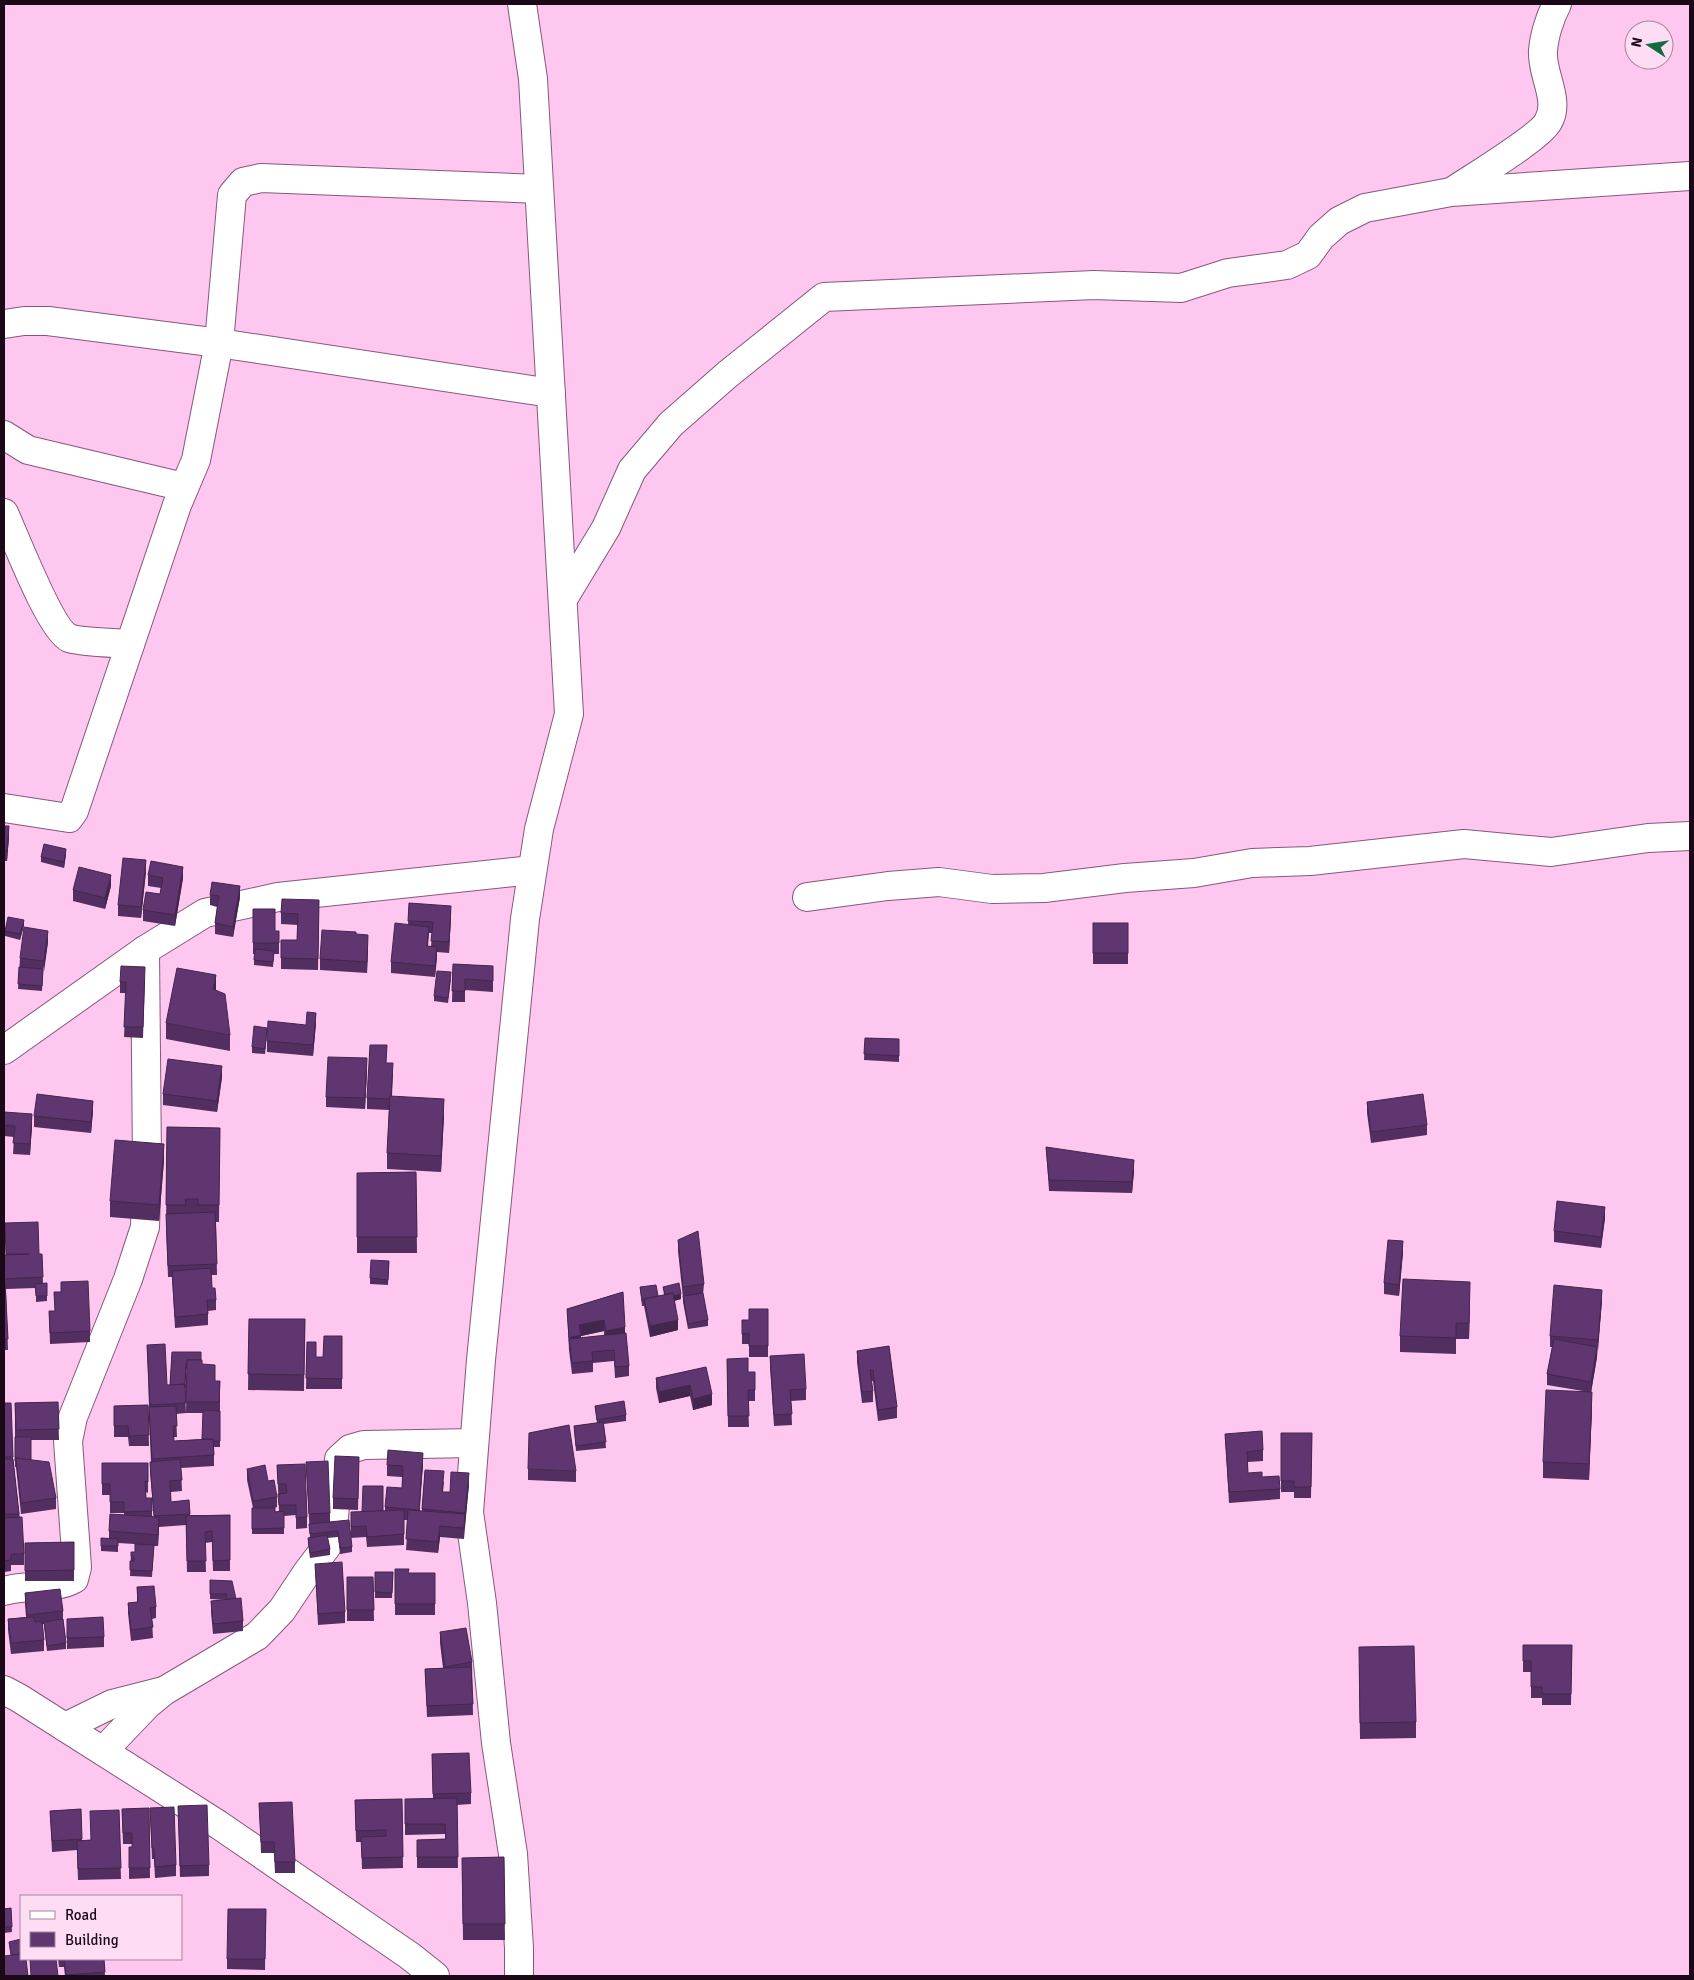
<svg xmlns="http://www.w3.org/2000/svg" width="1694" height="1980" font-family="Signika,sans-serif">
<rect width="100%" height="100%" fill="#fec7ef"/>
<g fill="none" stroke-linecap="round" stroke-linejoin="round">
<g stroke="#87577b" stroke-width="30">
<g id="minor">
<path d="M1453,191c19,-13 86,-53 95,-69 13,-22 -7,-48 -5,-71 1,-15 7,-34 14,-47"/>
<path d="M4,324l20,-3h24l171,22 332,50"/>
<path d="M4,435l24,15 156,37"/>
<path d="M4,513c11,24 46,116 65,125 9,4 49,5 61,6"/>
<path d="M563,599l43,-71 26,-58 39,-46 57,-50 96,-77 270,-12 87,3 47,-15 59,-8 21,-10 13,-18 18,-16 26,-13 86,-16 239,-16"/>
<path d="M4,808l65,10 5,-7 103,-306 19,-45 23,-117 13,-148 11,-13 18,-4 278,11"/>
<path d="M807,897l81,-11 51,-4 53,7 52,-1 81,-10 69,-5 58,-10 58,-2 154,-17 87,8 97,-14 42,-2"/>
<path d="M4,1050l141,-100 60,-37 73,-16 254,-27"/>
<path d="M4,1591c22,-7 51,-1 70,-12l3,-12 -9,-126 5,-24 55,-138 17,-52 2,-65 -2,-212"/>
<path d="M4,1690l15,8 200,127 191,131 25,20"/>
<path d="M65,1727l47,-23 51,-13"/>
<path d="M103,1751l44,-46 17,-14 93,-55 25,-26 24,-36 21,-28 6,-17 6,-70 11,-10 14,-4 110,-2"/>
<path d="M519,1976v-28l-6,-94 -17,-111 -14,-140 -13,-91 12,-152 44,-441 14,-90 30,-115 -36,-635 -11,-75"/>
</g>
</g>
<use href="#minor" stroke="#fff" stroke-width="28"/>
</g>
<g fill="#532e60" fill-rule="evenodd">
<path d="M4,826l5,11 -2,24h-3z"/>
<path d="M66,854l-2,14 -23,-6v-5z"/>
<path d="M146,871l-5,47 -23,-2v-11z"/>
<path d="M148,875l35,3 -8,48 -32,-5v-11l17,-16 1,-6 -13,-2z"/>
<path d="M111,886l-6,23 -32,-8v-11z"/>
<path d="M210,895l30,2 -7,40 -18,-3v-11l2,-16 -7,-2z"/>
<path d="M319,900l-1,70 -37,-1v-29h16l1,-15 -17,-1v-11z"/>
<path d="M409,903l42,13 -2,37 -12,-1 -2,25 -44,-4v-11l17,-37zM429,933h3l-1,14 -3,-1z"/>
<path d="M253,909l22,22h4v23h-5l-1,13 -19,-2v-11h-1z"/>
<rect x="1093" y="923" width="35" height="41"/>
<path d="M24,925l-4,15 -15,-4v-5z"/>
<path d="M48,942l-5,30 -1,19 -24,-2 2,-31z"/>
<path d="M368,946l-1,27 -47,-3v-11z"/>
<path d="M453,964l40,2v26l-28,-2v12h-13z"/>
<path d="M145,978l-2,60 -19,-1 2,-44h-6v-11z"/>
<path d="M451,978l-3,25 -14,-2v-5z"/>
<path d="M166,1023l64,12v16l-64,-12z"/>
<path d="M316,1023l-3,33 -46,-4v-11z"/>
<path d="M267,1033l-2,21 -13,-1v-6z"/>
<path d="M865,1038l34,1v23l-35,-2z"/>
<path d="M386,1063l7,11 -1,22 52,19 -3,57 -54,-3v-16l2,-43 -22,-1v-11z"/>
<path d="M367,1069l-2,40 -39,-2v-10z"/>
<path d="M222,1077l-5,35 -54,-7v-11z"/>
<path d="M1367,1102l60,23v10l-56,8 -4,-30z"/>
<path d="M93,1111l-2,22 -57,-6v-11z"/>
<path d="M4,1112l28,13 -2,30 -17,-1 1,-17 -10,-1z"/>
<path d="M167,1127l53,1 -1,94h-3l1,53h-6l1,13 4,12v10l-8,1v14l-33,3 -3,-51h-4l-2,-52z"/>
<path d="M1046,1147l88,24 -2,22 -83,-2z"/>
<path d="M164,1160l-5,61 -49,-4v-16z"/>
<path d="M416,1172l1,81h-60v-80z"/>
<path d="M1605,1218l-4,30 -47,-6v-11z"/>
<path d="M4,1223v32h2l-1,-32 34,31h3l1,30 4,-1v18l-11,1v-14l-30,1 2,61h-4z"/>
<path d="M678,1240l26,44 -1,11 5,25v6l-20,3 -5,-27v-5v1l-5,-47z"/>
<path d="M1403,1252l-4,44 -15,-2v-11z"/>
<path d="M389,1261l-1,24 -18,-1v-6z"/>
<path d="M640,1287l18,9 6,-1 -1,-8 18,12 -7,2 4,29 -28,7 -6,-31h-2z"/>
<path d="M54,1292l36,39v11l-40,2 -1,-33h6z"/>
<path d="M623,1292l2,41 4,33v10l-14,2 -1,-17 -21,2v9l-21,2 -3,-24 -2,-41zM604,1331v5l-23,2v-2z"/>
<path d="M1470,1298l-1,41h-13v15l-56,-2v-16z"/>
<path d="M1602,1300l-5,57 -6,35 1,16 -3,72 -46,-2v-16l40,-71 -36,-6v-11l5,-27h-2v-11z"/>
<path d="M768,1309v48h-19v-13h-7v-24h7z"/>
<path d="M249,1319h56l-1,72 -56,-1z"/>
<path d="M342,1336v53h-36l1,-47 9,15h7z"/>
<path d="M147,1345l20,40h3l2,-33 29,8 1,4 13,17h5v66h-6v19l-33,2 1,23 -11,1v10l18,-2 1,15h40v56h-17l-1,-29 -7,1 1,29h-19l-1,-47 -27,2 -1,19h-4l-2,31 -22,-1 1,-24h4v-8l-17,-1v9l-17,-1v-13l8,1v-8l15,-16v-2h-14v-18h-8v-32h46v30l-2,-1v6h6v19h2l-4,-45v-10h1l-2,-44v-11zM186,1369h1l-1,44h17l-1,26 -28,2 -1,-4h4l-1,-23 10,-1 -1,-21z"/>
<path d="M889,1346l8,61v11l-19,3 -5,-40h-2l2,10v11l-11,1 -5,-41v-11z"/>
<path d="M770,1356l36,33v11l-15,1 1,24 -18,1 -4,-59z"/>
<path d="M727,1359l21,13h7v29h-7l1,26h-21z"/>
<path d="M706,1367l6,38 -19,5 -3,-14 -31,7 -3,-15v-10z"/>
<path d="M58,1402l1,38h-28v20l25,38v11l-35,5 -5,-47h-1v-64z"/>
<path d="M4,1403h7l2,56 11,95v11h-13v6l-7,1z"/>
<path d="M148,1405l1,41h-20l-1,-9h-14v-31z"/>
<path d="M595,1406l31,9v6l-22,3 2,24 -30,3 -2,-25 23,-3z"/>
<path d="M1281,1433h31l-1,65h-17v-6h-13z"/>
<path d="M1225,1434l38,16v11l-15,1v11l14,4 18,12v10l-51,4z"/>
<path d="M359,1457l-1,53 -25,-1v-11z"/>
<path d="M306,1462l24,51v9l22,25v5l-12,2 -2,-17 -11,1 3,11v6l-20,3 -2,-15v-5l2,-1z"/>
<path d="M423,1464l-4,47h3l3,-41 19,12 -1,10h7l19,-8 -5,55 -24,-2 -2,16 -32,-3 2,-30h-4v25l-37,2 -1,-10 -15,1v-26l34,-1v-4l17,-19v-11l-15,-1v-11z"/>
<path d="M277,1465l30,52v11l-11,1v-14l-12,1v18h-32v-26h1l-6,-28v-11l21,12 9,16v10l-2,1v4l4,-1z"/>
<path d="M528,1469l48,2v11l-48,-2z"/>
<path d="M74,1542v39h-49v-38z"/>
<path d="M315,1564l30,48v11l-27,2z"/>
<path d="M395,1569l13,4h27v42h-40z"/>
<path d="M375,1572h18l-1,26h-17z"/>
<path d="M347,1577h26l1,44h-27z"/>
<path d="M210,1580l26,19 7,22v10l-30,3 -2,-22v-11l15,-1 -16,-1z"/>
<path d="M137,1587l19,20v11l-4,1 1,19 -22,3 -3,-28v-10l9,-1z"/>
<path d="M25,1593l38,18v8l3,24v6l-19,2 -3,-27h-2l2,16v11l-33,3 -3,-24v-11l18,-2 -1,-13z"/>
<path d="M67,1619l37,18v10l-37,2z"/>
<path d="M440,1632l32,30 1,53 -46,2 -2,-48 18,-1 -3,-25z"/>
<path d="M1523,1645h49l-1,60h-29v-7h-11v-26h-8z"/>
<path d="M1359,1664l57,58v16l-56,1z"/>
<path d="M432,1754l39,39v11l-14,1 1,63h-41v-28l28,-1v-5l-40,1v-36h28z"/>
<path d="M402,1799l1,69 -41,1 -1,-27h-5l-1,-42z"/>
<path d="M259,1803l36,59v11h-20l-1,-20h-13z"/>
<path d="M178,1806l31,59v11l-29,1z"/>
<path d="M149,1808l1,70 -21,1v-32h3v-3h-9l-1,-35z"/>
<path d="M150,1808l26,57v11l-21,2 -1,-19h-2z"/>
<path d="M81,1809l1,32 9,-1 28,-30 2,69 -43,1 -1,-30 -25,2 -2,-41z"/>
<path d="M504,1857l1,83h-42l-1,-82z"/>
<path d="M11,1908l1,24 -8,1v-24z"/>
<path d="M266,1909l-1,61 -38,-1v-10z"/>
<path d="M58,1959h46l1,17h-40l-1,-9h-5z"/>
</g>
<g fill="#43264e">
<path d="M9,826v11l-2,24v-10z"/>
<path d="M66,849v5l-2,14v-6z"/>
<path d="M146,860v11l-5,47v-11z"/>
<path d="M183,867v11l-8,48v-11z"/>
<path d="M111,875v11l-6,23v-11z"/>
<path d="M240,886v11l-7,40v-10z"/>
<path d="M451,906v10l-2,37v-11z"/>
<path d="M24,920v5l-4,15v-6z"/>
<path d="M48,931v11l-4,30v-11z"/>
<path d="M368,935v11l-1,27v-11z"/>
<path d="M437,947v11l-2,19v-11z"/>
<path d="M216,975v16l-3,-2z"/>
<path d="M316,1013v10l-3,33v-11z"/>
<path d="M367,1058v11l-2,40v-11z"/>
<path d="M222,1066v11l-5,35v-11z"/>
<path d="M444,1099v16l-3,57v-16z"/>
<path d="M93,1101v10l-2,22v-11z"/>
<path d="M32,1114v11l-2,30v-11z"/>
<path d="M164,1144v16l-5,61v-16z"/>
<path d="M1134,1160v11l-2,22v-11z"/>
<path d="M1605,1207v11l-4,30v-11z"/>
<path d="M1403,1241v11l-4,44v-11z"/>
<path d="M1470,1282v16l-1,41v-16z"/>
<path d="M1602,1290v10l-4,51v-11z"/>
<path d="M681,1294v5l-15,4v-6z"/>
<path d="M604,1320v11l-23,5v10l-12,-7v10v-11l10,-13z"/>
<path d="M678,1320v10l-28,7v-11z"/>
<path d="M625,1327v11l-19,4v-11z"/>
<path d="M1597,1347v10l-6,36v-11z"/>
<path d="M690,1385v11l-31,7v-11z"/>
<path d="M1592,1392v16l-3,72v-16z"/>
<path d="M712,1394v11l-19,5v-11z"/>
<path d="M423,1453v11l-4,57v-11z"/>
<path d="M469,1473v11l-4,40v-11z"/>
<path d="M159,1517v11l-1,18v-11z"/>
<path d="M440,1526v11l-2,16v-11z"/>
</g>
<g fill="#603670" stroke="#43264e">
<path d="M4,826h5l-2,25 -3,-1z"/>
<path d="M44,844l22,5 -2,13 -23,-5z"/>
<path d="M123,858l23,2 -5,47 -23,-2z"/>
<path d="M151,861l32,6 -8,48 -32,-5 3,-18 14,2 3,-16 -15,-3z"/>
<path d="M79,867l32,8 -6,23 -32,-8z"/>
<path d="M212,882l28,4 -7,41 -18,-4 4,-27 -9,-1z"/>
<path d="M282,899l37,1 -1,59 -37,-1v-18h16l1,-26 -17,-1z"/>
<path d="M409,903l42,3 -2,36 -18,-1 2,-19 -25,-1z"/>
<path d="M253,909h22v22h4v12h-26z"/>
<path d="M8,917l16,3 -4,14 -15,-3z"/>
<path d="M395,923l34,4 -2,19 10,1 -2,19 -44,-4z"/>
<rect x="1093" y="923" width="35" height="30"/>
<path d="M24,927l24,4 -4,30 -24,-3z"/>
<path d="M322,930l34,2v2l12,1 -1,27 -47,-3z"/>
<path d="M255,949l19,2 -1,11 -19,-2z"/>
<path d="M453,964l40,2v15l-28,-2v12h-13z"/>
<path d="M121,966l24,1 -2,60h-19l2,-45h-6z"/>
<path d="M19,967l24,2 -1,17 -24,-2z"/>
<path d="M177,968l39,7 -3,14 12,5 5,41 -64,-12z"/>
<path d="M437,971l14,1 -3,26 -14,-2z"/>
<path d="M307,1012l9,1 -3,32 -46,-4 1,-20 38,4z"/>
<path d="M254,1026l13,2 -2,21 -13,-2z"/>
<path d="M865,1038l34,1v17l-35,-2z"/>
<path d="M370,1045h17l-1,18h7l-2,33h-1v3l-23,-1z"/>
<path d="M328,1057l39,1 -2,40 -39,-1z"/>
<path d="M168,1059l54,7 -5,35 -54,-7z"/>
<path d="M37,1094l56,7 -2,21 -57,-6z"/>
<path d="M1423,1094l4,31 -56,7 -4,-30z"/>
<path d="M390,1096l54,3 -3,57 -54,-3z"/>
<path d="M4,1112l28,2 -2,30 -17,-1 2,-17 -11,-1z"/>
<path d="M167,1127l53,1 -1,77h-21v-6h-13l1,6h-20z"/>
<path d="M115,1140l49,4 -5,61 -49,-4z"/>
<path d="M1046,1147l88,13 -2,22 -83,-2z"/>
<path d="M416,1172l1,65h-60v-64z"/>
<path d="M1557,1201l48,6 -4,30 -47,-6z"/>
<path d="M215,1212l2,52 -49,2 -2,-52z"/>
<path d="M38,1222l1,32h3l1,23 -39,2v-24l25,-1h-23l-1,-31z"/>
<path d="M698,1231l6,53 -21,3 -5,-47z"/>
<path d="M1388,1240l15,1 -4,44 -15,-2z"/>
<path d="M371,1260l18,1 -1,19 -18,-2z"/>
<path d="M211,1268l1,20h3l1,12h-9l1,14 -33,3 -3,-46z"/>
<path d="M1403,1279l67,3 -1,41h-13v15l-56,-2z"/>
<path d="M88,1281l2,50 -40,2 -1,-22h6l-1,-19h7v-10z"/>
<path d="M4,1282h1l3,57h-4z"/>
<path d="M47,1283v13h-11l-1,-12z"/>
<path d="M679,1283l2,11 -8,2v-3l-8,1 -2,-7z"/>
<path d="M656,1285l2,11 -14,3 1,2h-3l-2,-14z"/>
<path d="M1554,1285l48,5 -4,50 -48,-4z"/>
<path d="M623,1292l2,35 -19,4 -2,-11 -25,5 2,10 -12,3 -2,-29z"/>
<path d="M673,1293l5,27 -28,6 -6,-27z"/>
<path d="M703,1293l5,27 -20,4 -5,-28z"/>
<path d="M749,1309h19v37h-19v-13l-7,1v-14h7z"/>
<path d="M249,1319h56l-1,56 -56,-1z"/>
<path d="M626,1333l3,33 -14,1 -1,-17 -22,2 1,9 -21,2 -3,-24z"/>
<path d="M324,1336h18v43l-36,-1 1,-36h9v15h7z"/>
<path d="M1554,1339l43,8 -6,35 -44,-8z"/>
<path d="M165,1344l2,41 18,-1 1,19 -36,2 -3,-60z"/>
<path d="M889,1346l8,61 -19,3 -5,-40h-3l3,21 -11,1 -5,-41z"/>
<path d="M172,1352h29v8h-14v4h-1l-1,24v-4l-15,1z"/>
<path d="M804,1354l2,35 -16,1 2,24 -18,1 -4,-59z"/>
<path d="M748,1358v14h7v18h-7l1,26h-21l-1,-57z"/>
<path d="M187,1360h15v4l13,1v16h5l-1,21h-33z"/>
<path d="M706,1367l6,27 -19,5 -3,-14 -31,7 -3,-14z"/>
<path d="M1546,1390l46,2 -3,72 -46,-2z"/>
<path d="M624,1401l2,14 -29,5 -2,-14z"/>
<path d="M58,1402l1,27 -43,1 -1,-27z"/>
<path d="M4,1403h7l2,54h-9z"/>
<path d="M148,1405l1,30 -20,1 -1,-10h-14v-20z"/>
<path d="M176,1406l1,20h-4l1,15 39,-2 1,16 -62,4 -3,-52z"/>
<path d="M203,1410l17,1v30h-6l-1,-2h-11z"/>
<path d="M603,1422l3,20 -30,4 -2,-20z"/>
<path d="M569,1425l7,46 -48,-2 1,-36z"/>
<path d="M1262,1431l1,19 -16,2 1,21 14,-1v5l17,-1 1,13 -51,3 -4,-58z"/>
<path d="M1281,1433h31l-1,54h-17v-6h-13z"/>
<path d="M15,1437h16v23l-15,-2v3h-1z"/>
<path d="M388,1450l35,3 -4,57 -34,-3 2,-20 15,1 1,-22 -16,-1z"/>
<path d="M335,1456l24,1 -1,42 -25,-1z"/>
<path d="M16,1458l33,4 7,36 -35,5z"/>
<path d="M4,1459h9l6,55h-15z"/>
<path d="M180,1459l2,21 -12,1 1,21 18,-2 1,14 -36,2 -4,-54z"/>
<path d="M328,1461l2,52 -21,1 -3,-52z"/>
<path d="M102,1463h46v19l-3,-1 1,17h6v13l-28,1v-10h-14v-18h-8z"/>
<path d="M305,1464l2,53 -11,1v-13h-17l-1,-11 9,-1 -1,-9h-8l-1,-19z"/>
<path d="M265,1465l3,16 6,-1 3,17 -24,4 -6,-32z"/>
<path d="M425,1470l19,1 -2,21h8l1,-20 18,1 -4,40 -43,-4z"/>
<path d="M363,1486h20v25l-21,1z"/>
<path d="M252,1508h23v4l9,-1v17l-32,1z"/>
<path d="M404,1510v24l-37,3 -1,-11 -15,1v-15z"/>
<path d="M408,1510l57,4 -1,14 -24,-2 -2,16 -32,-3z"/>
<path d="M110,1514l49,3 -1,18 -49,-4z"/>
<path d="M230,1515v45l-17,1 -1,-30 -7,1 1,29h-19l-1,-45z"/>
<path d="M22,1517l2,37h-13v6l-7,1v-43z"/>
<path d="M349,1520l3,27 -12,1 -2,-17 -28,3 -1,-10z"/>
<path d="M327,1535l3,14 -20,4 -2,-15z"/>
<path d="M101,1538l17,1v7h-17z"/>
<path d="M74,1542v28l-49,1v-28z"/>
<path d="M135,1544l19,1 -2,26 -22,-1v-9h4v-4l-3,-1v-4h4z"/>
<path d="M342,1562l3,50 -27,2 -3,-50z"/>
<path d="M395,1569h14l-1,4h27v31h-40z"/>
<path d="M375,1572h18l-1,21 -17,-1z"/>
<path d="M347,1577h26l1,33h-27z"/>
<path d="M210,1580l22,1 4,18h-10l1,-5h-17z"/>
<path d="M154,1586l2,21 -6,1 3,19 -22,3 -3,-27 10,-1 -1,-15z"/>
<path d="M60,1589l3,22 -36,4 -2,-22z"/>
<path d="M241,1598l2,23 -30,3 -2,-23z"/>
<path d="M34,1617l1,5 7,-1 2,19 -33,3 -3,-24z"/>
<path d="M103,1617l1,20 -37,1v-19z"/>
<path d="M63,1619l3,24 -19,3 -3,-24z"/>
<path d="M466,1628l6,34 -27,5 -5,-35z"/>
<path d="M1523,1645h49l-1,49h-29v-7h-11v-26h-8z"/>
<path d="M1414,1646l2,76 -56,1 -1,-76z"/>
<path d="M471,1667l2,37 -46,2 -2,-37z"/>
<path d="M469,1753l2,40 -38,1 -1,-40z"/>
<path d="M457,1798l1,59h-41v-17l29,-1 -1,-15h-40v-25z"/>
<path d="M402,1799l1,58 -41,1 -1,-21 25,-1v-6l-30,1 -1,-31z"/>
<path d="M292,1802l3,60h-20l-1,-20h-13l-2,-39z"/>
<path d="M207,1805l2,60 -29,1 -2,-60z"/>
<path d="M174,1807l2,58 -21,2 -1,-19h-2l-2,-40z"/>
<path d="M149,1808l1,60h-21v-21h3v-14h-9l-1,-24z"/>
<path d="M81,1809l1,30 -30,2 -2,-30z"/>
<path d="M119,1810l2,58 -43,1 -1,-28 14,-1 -1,-29z"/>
<path d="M504,1857l1,67h-42l-1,-66z"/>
<path d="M11,1908l1,19h-8v-18z"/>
<path d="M228,1909h38l-1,50h-38z"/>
<path d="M21,1939v15l-10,1 -2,-13z"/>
<path d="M21,1954v5h5l2,17h-24v-20z"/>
<path d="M30,1959h26l2,17h-27z"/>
<path d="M64,1959h40l1,13 -39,3z"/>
</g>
<rect width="1694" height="1980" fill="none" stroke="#1b0917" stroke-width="10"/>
<rect x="20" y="1895" width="162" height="65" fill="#fddcf4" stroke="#a3889c"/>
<rect x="30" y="1911" width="25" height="8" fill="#ffffff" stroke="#a3889c"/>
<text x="65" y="1920" font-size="15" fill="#1b0917">Road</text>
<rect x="30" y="1932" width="25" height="15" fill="#603670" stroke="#a3889c"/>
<text x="65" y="1945" font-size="15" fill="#1b0917">Building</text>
<g transform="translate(1649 45) rotate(282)"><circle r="24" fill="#fddcf4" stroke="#a3889c"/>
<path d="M0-4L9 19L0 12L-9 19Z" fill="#116c40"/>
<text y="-8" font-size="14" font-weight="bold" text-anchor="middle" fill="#1b0917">N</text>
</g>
</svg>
